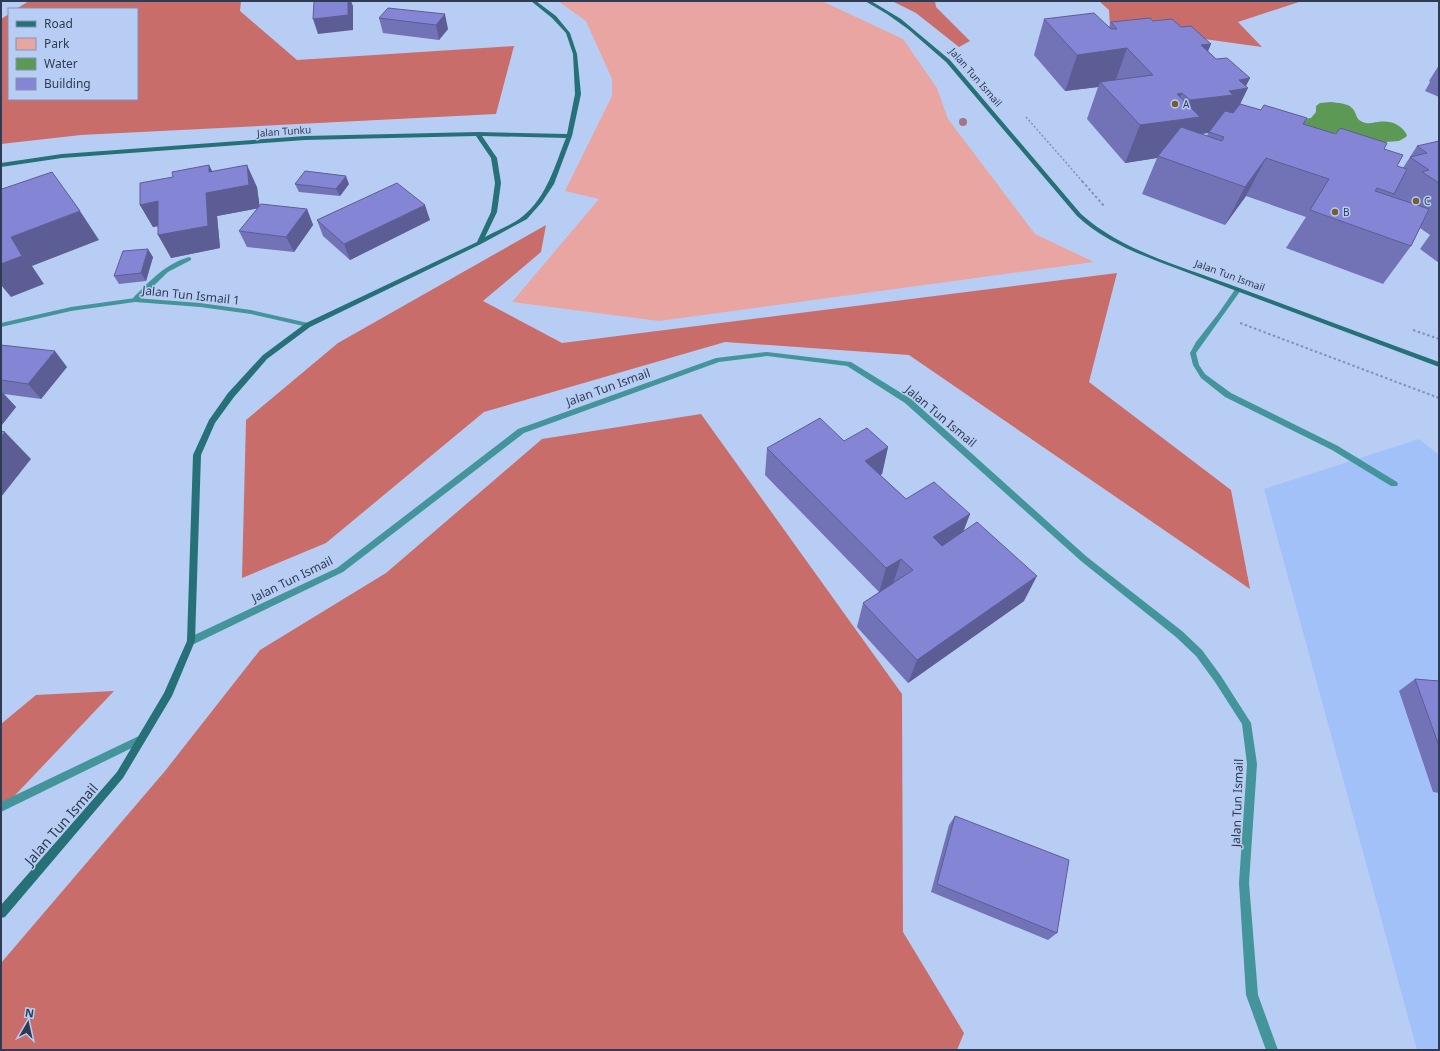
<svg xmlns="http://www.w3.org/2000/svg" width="1440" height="1051" font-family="'Noto Sans',sans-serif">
<rect width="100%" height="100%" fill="#b8cdf3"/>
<path fill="#a3c1f9" d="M1419,439l20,16v595h-22l-153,-561z"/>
<path fill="#e9a5a2" d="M558,1h264l81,38 34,49 11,31 87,115 59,28 -435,59 -147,-19 87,-103 -34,-8 47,-95v-17l-26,-58z"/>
<g fill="#c96d6b">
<path d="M29,1h212l-1,10 57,49 217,-14 -18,68 -415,21 -80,9v-125l8,-5v85h128v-90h-121z"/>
<path d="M892,1h43l1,6 34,34 -11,6 -43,-34z"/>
<path d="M1099,1h203l-64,21 24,25 -152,-21 -1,-16z"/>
<path d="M546,225l-5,27 -58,49 79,42 555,-70 -28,109 142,108 19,99 -341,-234 -184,-13 -241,70 -158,131 -84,35 4,-158 92,-77z"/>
<path d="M701,414l201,280 1,238 61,101 -7,17h-956v-87l164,-192 95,-121 126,-77 156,-134z"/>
<path d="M114,691l-113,119v-86l35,-29z"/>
</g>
<path fill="#5b9955" d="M1331,102c7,1 16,1 21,6 6,6 2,12 14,15 5,1 7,-1 12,-1 12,-2 23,2 29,13l-1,2 -7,4 -14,1 -2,2 2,6 -45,-17h-11l-36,-13 18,-2 5,-6v-6l4,-3z"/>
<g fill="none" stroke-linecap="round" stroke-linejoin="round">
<path stroke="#8092b3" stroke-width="1.5" stroke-dasharray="2 2" stroke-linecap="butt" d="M1026,117l57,65"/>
<g stroke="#8092b3" stroke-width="2" stroke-dasharray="2.5 2.5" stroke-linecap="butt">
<path d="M1082,181l22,25"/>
<path d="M1240,323l199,75"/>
<path d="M1413,330l26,9"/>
</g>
<g fill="#43959b" fill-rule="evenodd">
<path d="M189,257l2,1v2l-23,12 -31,30h-4v-4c17,-17 32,-34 56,-41z"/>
<path d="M1236,288h4l1,2 -45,63 3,12 6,9 26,19 107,53 59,36 1,2 -1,2h-6l-59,-36 -107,-53 -24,-19 -8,-13 -3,-12 6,-11 22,-28z"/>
<path d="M141,735l3,1 2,3 -2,3 -143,70v-10z"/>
</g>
<g fill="#43959b" fill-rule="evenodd">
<path d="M135,298l65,5 51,7 57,13 3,2 -3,2 -57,-13 -51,-7 -65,-5 -64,9 -70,16v-4l70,-16z"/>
<path d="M767,352l84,10 60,37 176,158 95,74 20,19 19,26 30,47 6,41 -8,119 9,112 20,55h-12l-20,-55 -7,-112 8,-119 -5,-40 -27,-42 -19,-26 -20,-19 -95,-76 -176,-158 -58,-37 -80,-10 -48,6 -195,71 -181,139 -149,72 -3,1 -3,-1 -1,-3 1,-3 149,-70 181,-139 198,-71z"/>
</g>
<g fill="#267177" fill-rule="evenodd">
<path d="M531,1h5l20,15 14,17 7,21 4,40 -9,42 -18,48 -12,18 -15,17 -46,25 -171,83 -43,32 -33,38 -19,26 -14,32 -6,186 -23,55 -49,82 -118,139 -4,1v-13l116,-133 47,-79 23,-52 6,-186 16,-35 19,-27 35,-38 43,-32 171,-81 14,-30 4,-29 -4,-25 -15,-22 -171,4 -243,18 -61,9v-4l61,-9 243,-18 173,-4 89,2 8,-40 -2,-40 -7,-21 -14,-15zM482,136l84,2c-11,27 -19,59 -43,78 -9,8 -27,15 -38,21l12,-25 4,-29 -4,-25z"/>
<path d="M865,1h6l30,18 49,41 131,154c41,37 102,53 153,72 68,25 137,51 205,76v5l-277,-104c-31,-12 -60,-24 -85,-47l-131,-154 -38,-33 -21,-15z"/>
</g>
</g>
<circle fill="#a77387" cx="963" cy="122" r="4"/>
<g fill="#7272b7" fill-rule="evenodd">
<path d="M388,8l60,21 -9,11 -56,-7 -4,-15z"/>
<path d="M1044,19l65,8 2,-5 42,-1 28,6 30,17 -3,7 8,8 34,19 -4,8 -6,18 21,6 46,8 -3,6 80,25 13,17 6,2 14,-22 22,-5v122l-19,-14 10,-14 -10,-7 -9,18 -28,38 -97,-36 20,-31 -60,-21 -21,29 -83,-31 15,-36 -32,5 -38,-44 11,-32 -33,4 -31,-36zM1208,133l-1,3 -6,-2z"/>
<path d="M1439,65v32l-14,-6 5,-9 -1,-1z"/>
<path d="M209,165l3,6 45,16 2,19 48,3 6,16 -19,27 -47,-5 -8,-16 19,-23 -41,8 3,32 -49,10 -13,-32 -5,1 -13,-22 33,-28z"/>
<path d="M295,184h54l-9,12 -41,-4z"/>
<path d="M317,220h113l-80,40 -27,-24z"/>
<path d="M153,257l-7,24 -27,3 -5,-8z"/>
<path d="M1,345l66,22 -26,32 -37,-5 12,13 -15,19z"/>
<path d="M844,441l44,6 -6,27 -2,1 26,24 64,15 -7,18 61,69 -116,82 -51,-56 6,-24 16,-11 -114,-117 2,-27z"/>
<path d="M1415,679l24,2v112l-6,-1 -34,-101z"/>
<path d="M955,816l102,117 -9,7 -117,-48 18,-67z"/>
</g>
<g fill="#5d5d95">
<path d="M345,1h6l2,5v24l-35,4 -5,-15z"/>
<path d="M445,14l3,15 -9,11 -3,-15z"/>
<path d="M1211,44l-16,37 6,-36z"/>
<path d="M1127,48l-13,37 -14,-3 -2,5 -33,4 12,-36z"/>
<path d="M1250,78l-6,11 4,-1 -18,37 -21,7 -1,1 -16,2 -34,21 -1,2 -32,5 15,-38 37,-31 5,-1 -12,28 11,-1 9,-20 39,-9 10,-11z"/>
<path d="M1266,158l-20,38 -21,29 20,-38z"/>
<path d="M209,165l11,22 27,-22 10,22 3,21 -43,8 3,32 -49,10 -13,-23 48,-42 3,-21z"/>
<path d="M346,176l3,8 -9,12 -4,-7z"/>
<path d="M158,201l13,23 -18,3 -13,-22z"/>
<path d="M425,205l5,15 -80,40 -6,-16z"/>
<path d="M307,209l6,16 -19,27 -8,-15z"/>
<path d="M80,211l19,29 -67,26 12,18 -33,13 -10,-12v-21l10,-27z"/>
<path d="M148,249l5,8 -7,24 -5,-8z"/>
<path d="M55,351l12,16 -26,32 -13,-15z"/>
<path d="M1,391l15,16 -15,19z"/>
<path d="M5,432l26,27 -30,38v-60z"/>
<path d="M888,447l-6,27 -22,13 5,-26z"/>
<path d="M970,514l-10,26 -35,23 8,-26z"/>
<path d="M901,559l-8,25 -14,9 7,-25z"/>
<path d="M1037,576l-13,25 -116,82 9,-23z"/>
</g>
<g fill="#8585d5" stroke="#5d5d95">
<path d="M314,1h34v14l-35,4z"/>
<path d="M388,8l57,6 -9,11 -57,-7z"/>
<path d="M1094,13l17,16h6l-6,-7 39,-4 3,3 19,-2 9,8 10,-1 20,18 -10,1 15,14 11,-1 23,20 -11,2 9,8 -19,3 4,4 -43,5 -8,-7 -5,1 23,23 -60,8 -40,-43 53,-7 -26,-27 -50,7 -33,-36z"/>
<path d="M1240,104l21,6 3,-5 43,13 -4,6 33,10 4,-6 47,15 -3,6 19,6 -6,11 10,3 -13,25 -17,-6 -2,3 54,18 -18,37 -101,-36 19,-31 -63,-21 -21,29 -87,-31 23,-29 41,14 2,-4 -15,-5 16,-21 8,2z"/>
<path d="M1439,141v42l-17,-11 7,-2 -19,-13 17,-4 -10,-7z"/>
<path d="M209,165v7l38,-7 2,20 -43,8 2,33 -50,9v-34l-18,4v-22l33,-6 -1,-5z"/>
<path d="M305,171l41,5 -10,13 -41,-5z"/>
<path d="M52,172l28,39 -69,26 11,19 -21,8v-77l1,2z"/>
<path d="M397,183l28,22 -81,39 -27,-24z"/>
<path d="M261,204l46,5 -21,28 -47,-6z"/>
<path d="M148,249l-7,24 -27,3 9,-25z"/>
<path d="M1,345l54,6 -27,33 -27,-4z"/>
<path d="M820,418l24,23 23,-13 21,19 -23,14 41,38 28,-17 36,32 -37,23 9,9 35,-24 60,54 -120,84 -54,-57 50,-33 -12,-11 -15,9 -119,-120z"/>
<path d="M1,431l4,1 -4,5z"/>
<path d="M1415,679l24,2v65z"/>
<path d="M955,816l114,44 -12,73 -120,-49z"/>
</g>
<g fill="#765e2e" stroke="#b8cdf3" stroke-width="1.5">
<circle cx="1175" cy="104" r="4"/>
<circle cx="1416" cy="201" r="4"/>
<circle cx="1335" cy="212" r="4"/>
</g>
<g text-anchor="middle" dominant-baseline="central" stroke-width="3" stroke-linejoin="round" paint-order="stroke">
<g font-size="10" fill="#2d3b54" stroke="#b8cdf3">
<text transform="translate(976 77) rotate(49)">Jalan Tun Ismail</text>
<text transform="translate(284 131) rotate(-4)">Jalan Tunku</text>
<text transform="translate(1230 275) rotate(20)">Jalan Tun Ismail</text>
</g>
<g font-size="10" fill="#2d3b54" stroke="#b8cdf3" text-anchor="start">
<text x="1183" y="104">A</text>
<text x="1424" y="201">C</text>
<text x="1343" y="212">B</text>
</g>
<g font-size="12" fill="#2d3b54" stroke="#b8cdf3">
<text transform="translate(191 295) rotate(6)">Jalan Tun Ismail 1</text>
<text transform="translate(608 387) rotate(-20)">Jalan Tun Ismail</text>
<text transform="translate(941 416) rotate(40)">Jalan Tun Ismail</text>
<text transform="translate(292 579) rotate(-26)">Jalan Tun Ismail</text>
<text transform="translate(1237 803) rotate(-88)">Jalan Tun Ismail</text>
</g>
<g font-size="14" fill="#2d3b54" stroke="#b8cdf3">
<text transform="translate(61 824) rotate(-49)">Jalan Tun Ismail</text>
</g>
</g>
<rect width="1440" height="1051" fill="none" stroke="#2d3b54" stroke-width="4"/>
<rect x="8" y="8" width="130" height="92" fill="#b8cdf3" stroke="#8093b3"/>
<rect x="16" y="21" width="20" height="6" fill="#267177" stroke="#8093b3"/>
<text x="44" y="28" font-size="12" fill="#2d3b54">Road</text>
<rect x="16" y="38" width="20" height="12" fill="#e9a5a2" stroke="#8093b3"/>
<text x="44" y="48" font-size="12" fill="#2d3b54">Park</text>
<rect x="16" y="58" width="20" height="12" fill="#5b9955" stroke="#8093b3"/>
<text x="44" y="68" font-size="12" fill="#2d3b54">Water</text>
<rect x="16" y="78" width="20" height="12" fill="#8585d5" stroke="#8093b3"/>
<text x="44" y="88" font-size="12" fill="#2d3b54">Building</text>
<g transform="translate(28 1023) rotate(9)" stroke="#b8cdf3" stroke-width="3" paint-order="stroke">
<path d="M0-3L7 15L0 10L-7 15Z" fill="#2d3b54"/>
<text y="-6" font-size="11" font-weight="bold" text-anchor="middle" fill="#2d3b54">N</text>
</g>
</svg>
